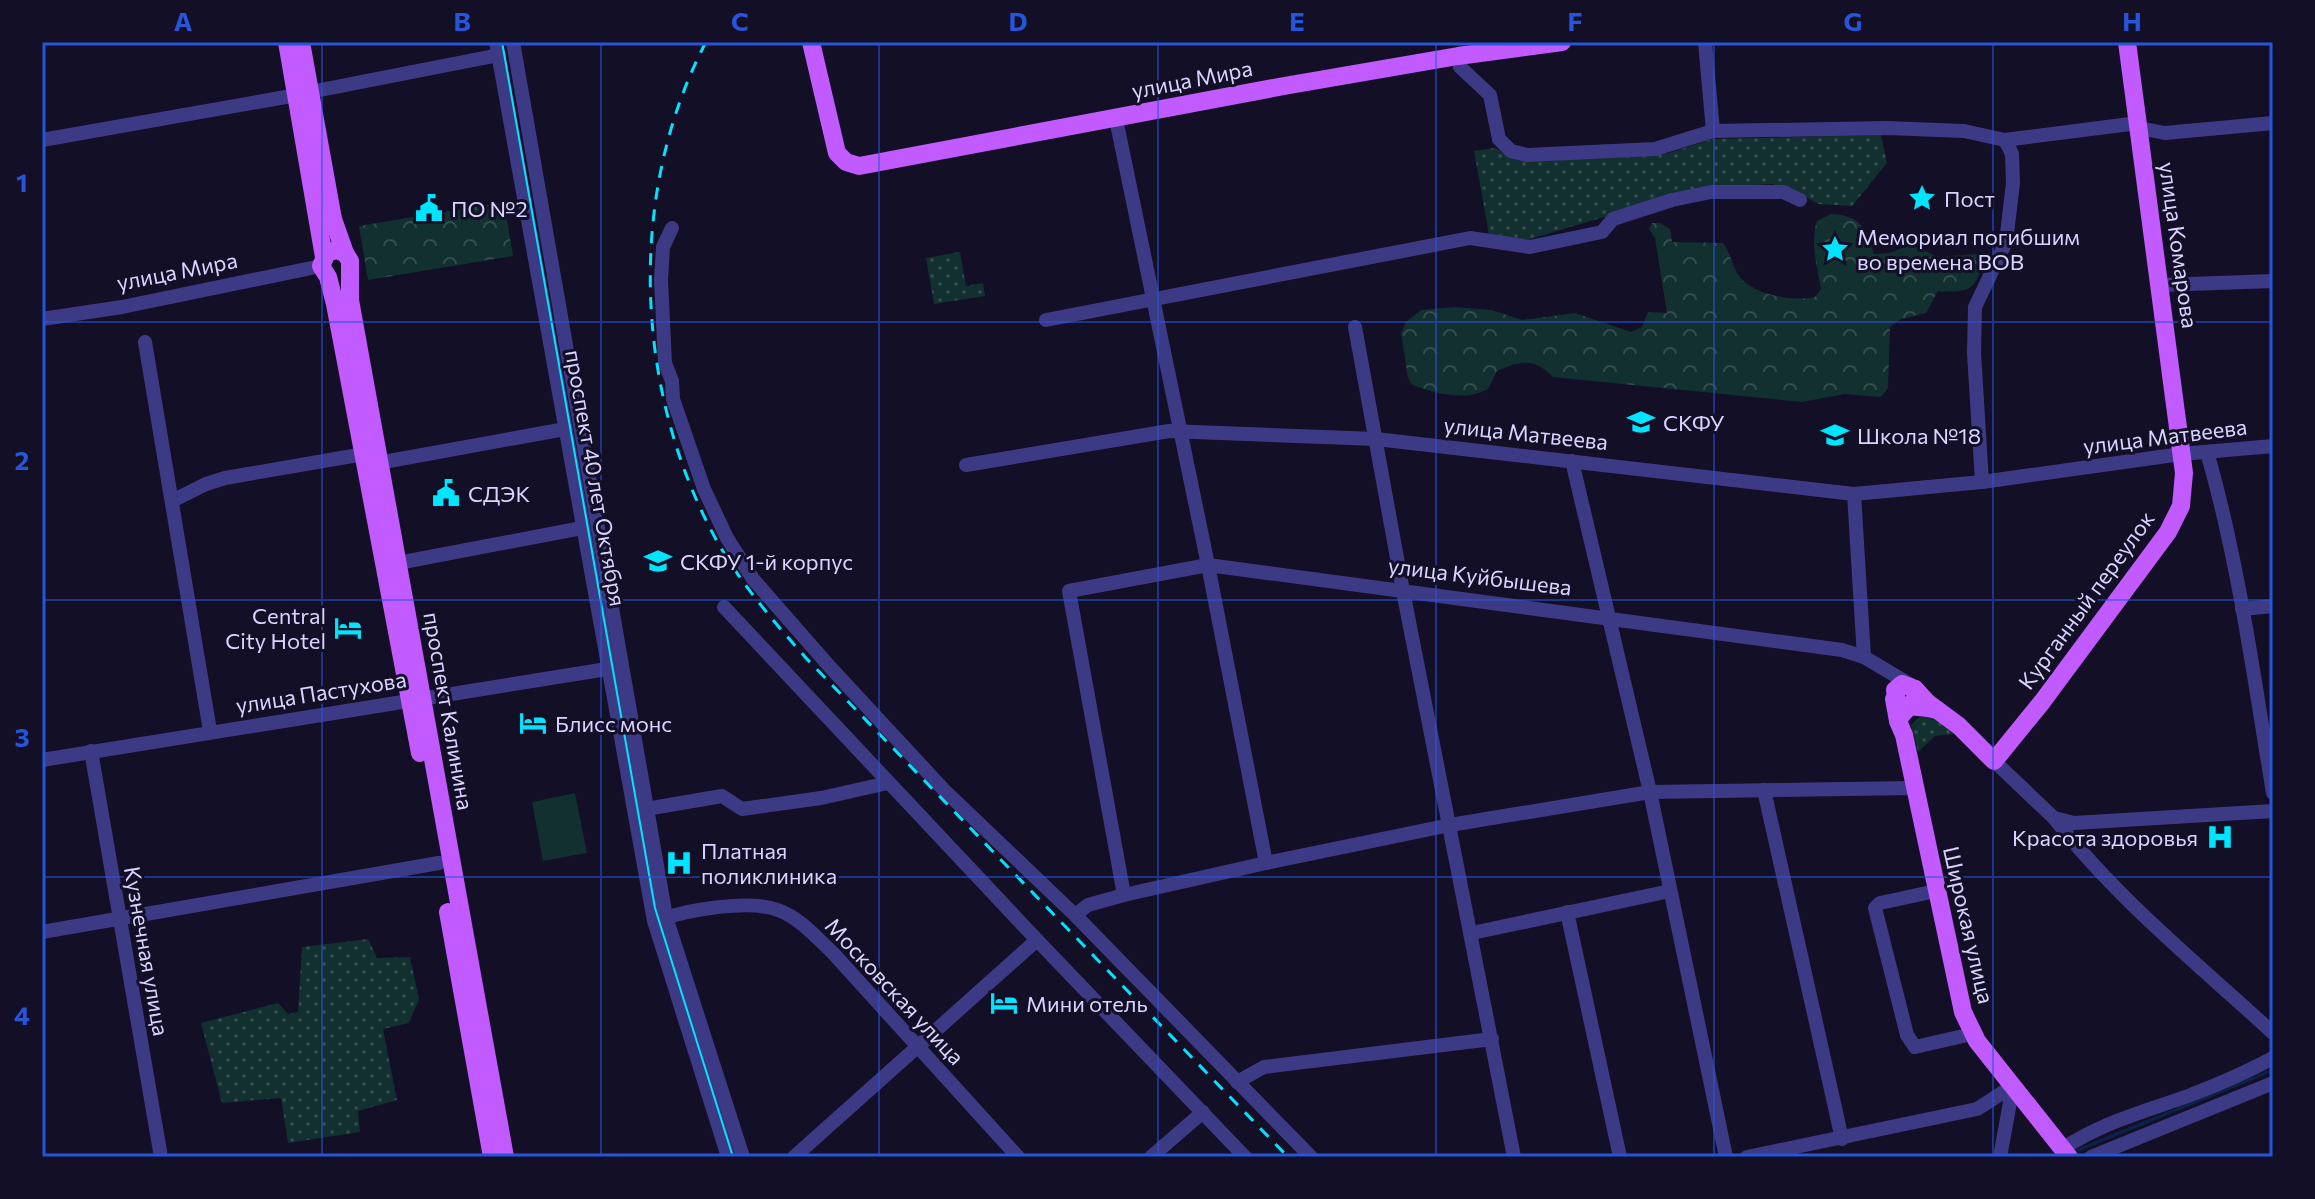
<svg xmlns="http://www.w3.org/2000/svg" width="2315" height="1199" font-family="Commissioner,sans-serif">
<defs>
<pattern id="grass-dots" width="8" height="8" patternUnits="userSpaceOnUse" patternTransform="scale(2)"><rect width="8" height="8" fill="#12302f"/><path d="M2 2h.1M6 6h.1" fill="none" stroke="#344d4e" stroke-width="1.8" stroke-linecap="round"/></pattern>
<pattern id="forest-crowns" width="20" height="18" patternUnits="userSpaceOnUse" patternTransform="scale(2)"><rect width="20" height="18" fill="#12302f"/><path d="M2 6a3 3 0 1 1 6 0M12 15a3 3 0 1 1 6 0" fill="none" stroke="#344d4e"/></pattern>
</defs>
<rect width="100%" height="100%" fill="#130f26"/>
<g fill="url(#grass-dots)">
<path d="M1881,135l6,28 -35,43 -34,-2 -28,-16 -19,-4 -73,5 -171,51 -38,-5 -15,-84 21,-3 23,12 95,-2 56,-5 43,-14z"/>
<path d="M960,252l6,34 17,-3 2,13 -51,8 -8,-46z"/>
<path d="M1932,715l22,19 -19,2 -17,16 -7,-27 7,-7z"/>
<path d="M368,939l9,19 33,-1 9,42 -10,24 -26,6 14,71 -39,11 2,21 -72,11 -7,-45 -59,5 -21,-80 77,-20 10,11 10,-2 4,-65z"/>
</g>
<g fill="url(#forest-crowns)">
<path d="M504,202l9,54 -145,24 -9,-54z"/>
<path d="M1831,214c29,1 36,15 43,40l16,-1 17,-7 13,2 17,9 42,-3 3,5c-3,32 -15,34 -44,32l-12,22 -25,6 -11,8 -2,61 -7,9 -36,-3 -43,8 -249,-25c-19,-20 -33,-16 -56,-6l-9,18c-22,13 -55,4 -77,-5l-3,-6 -7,-45 5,-11 15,-12 33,-3 38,3 30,10 53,-7 56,19 11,-5 6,-15 19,1 -12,-75 -6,-9 3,-6h8l10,6 2,13 51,1c7,10 9,20 14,30 13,22 56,29 78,24l6,-8c-4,-23 -11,-46 -4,-68z"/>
</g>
<path fill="#12302f" d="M575,793l12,60 -44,8 -11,-59z"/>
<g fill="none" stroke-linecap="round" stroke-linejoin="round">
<path stroke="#0c2248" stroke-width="3" d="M2078,1150l195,-80"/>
<g stroke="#3d3a85" stroke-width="14">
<path d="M496,42l158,879 74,236"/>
<path d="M513,42l153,875 77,240"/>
<path d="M1705,42l8,89"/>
<path d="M1458,56l2,11 30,28 9,44 12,12 16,4 128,-6 58,-18 174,-3 77,3 41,9 133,-17"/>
<path d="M310,92l189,-37"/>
<path d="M1116,119l92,446 58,298"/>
<path d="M2139,128l26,5 108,-10"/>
<path d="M42,140l255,-45"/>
<path d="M672,228l-9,19 -2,33 4,83 7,18 1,18 31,90 23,49 26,41 77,88 114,123 131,125 236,242"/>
<path d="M2161,285l112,-4"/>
<path d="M42,319l80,-12 199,-41"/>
<path d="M1046,320l424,-82 60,9 72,-15 11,-13 59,-19 39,-8h72l17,8"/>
<path d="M1355,327l48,264 111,566"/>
<path d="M145,342l65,389"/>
<path d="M2207,452c32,111 47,227 66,341"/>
<path d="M1572,461l78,331 76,365"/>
<path d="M378,463l187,-34"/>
<path d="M966,465l203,-34 207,8 478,55 128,-12 199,-28 92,-8"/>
<path d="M1982,482l-8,-129 1,-46 31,-65 7,-59 -1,-29 -7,-14"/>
<path d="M1854,494l10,163"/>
<path d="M172,501l34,-17 19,-6 139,-24"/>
<path d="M398,563l184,-35"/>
<path d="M724,607l313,333 208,217"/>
<path d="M2242,609l31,-3"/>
<path d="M91,751l70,406"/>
<path d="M42,760l565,-91"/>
<path d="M1994,761l60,57 20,5 199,-12"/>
<path d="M1764,790l78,349"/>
<path d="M646,809l76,-13 20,13 79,-11 67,-15"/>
<path d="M2054,818c62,80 144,146 219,215"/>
<path d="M1936,891l-56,12 -5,5 32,127 8,12 57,-13"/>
<path d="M1124,895l-55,-304 139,-26 634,85 22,7 47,28"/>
<path d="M1567,912l53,245"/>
<path d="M1075,915l13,-10 36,-10 142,-32 184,-38 200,-33 265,-4"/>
<path d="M658,920c30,-10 90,-21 120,-10 22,8 38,27 55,43l185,204"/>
<path d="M42,932l397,-69"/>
<path d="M1472,933l198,-42"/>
<path d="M1237,1082l27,-15 228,-28"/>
<path d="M2062,1149c41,-27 81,-37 126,-53 29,-11 57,-23 85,-38"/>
<path d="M794,1157l243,-217"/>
<path d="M1151,1157l52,-45"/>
<path d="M1747,1157l230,-48 36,-23"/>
<path d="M2000,1157l13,-71"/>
<path d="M2091,1157l182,-74"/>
</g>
<g stroke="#c25bff" stroke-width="18">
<path d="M287,42l37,215"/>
<path d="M301,42l32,177 12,34 5,8v39l155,857"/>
<path d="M811,42l26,111 9,9 13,4 425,-80 174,-30 104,-14"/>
<path d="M345,253l-9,-3 -9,3 -6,13 7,11 7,27 85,449"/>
<path d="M1915,689l13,14 31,23 35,35 48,-59 126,-170 13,-26 3,-33 -57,-431"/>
<path d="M1894,699l4,22 6,14 59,277 14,29 92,116"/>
<path d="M1898,721c5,-13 22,-17 17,-32l-13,-5 -7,6 2,13c12,6 27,2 40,7"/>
<path d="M448,912l44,245"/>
</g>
<path stroke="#00e5ff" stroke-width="2" d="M502,42l153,866 78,249"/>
<path stroke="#00e5ff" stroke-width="3" stroke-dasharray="12 10" stroke-linecap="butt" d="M706,42c-80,152 -72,351 12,501 24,42 56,79 88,115l482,499"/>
</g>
<path fill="none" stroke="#2655da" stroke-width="2" stroke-opacity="0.55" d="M322,42v1115M601,42v1115M879,42v1115M1158,42v1115M1436,42v1115M1714,42v1115M1993,42v1115M42,322h2231M42,600h2231M42,877h2231"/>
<defs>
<g id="sight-bare" transform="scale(2.16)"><path d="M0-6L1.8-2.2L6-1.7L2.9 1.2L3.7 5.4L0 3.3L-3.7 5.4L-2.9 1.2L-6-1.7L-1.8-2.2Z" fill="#00e5ff" stroke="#130f26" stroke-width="2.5" paint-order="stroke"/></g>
<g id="civic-bare" transform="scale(2.16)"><path d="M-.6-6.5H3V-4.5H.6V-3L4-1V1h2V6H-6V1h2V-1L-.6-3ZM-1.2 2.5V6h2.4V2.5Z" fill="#00e5ff" stroke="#130f26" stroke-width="2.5" paint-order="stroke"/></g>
<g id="university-bare" transform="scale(2.16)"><path d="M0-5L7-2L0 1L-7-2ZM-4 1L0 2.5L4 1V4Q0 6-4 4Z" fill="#00e5ff" stroke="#130f26" stroke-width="2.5" paint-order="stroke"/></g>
<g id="school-bare" transform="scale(2.16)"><path d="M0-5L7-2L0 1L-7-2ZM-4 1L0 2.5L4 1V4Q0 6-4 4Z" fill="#00e5ff" stroke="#130f26" stroke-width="2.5" paint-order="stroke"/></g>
<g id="hotel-bare" transform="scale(2.16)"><path d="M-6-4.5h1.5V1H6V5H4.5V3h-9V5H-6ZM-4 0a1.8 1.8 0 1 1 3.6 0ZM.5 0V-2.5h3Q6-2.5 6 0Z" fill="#00e5ff" stroke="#130f26" stroke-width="2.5" paint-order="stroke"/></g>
<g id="hospital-bare" transform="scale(2.16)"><path d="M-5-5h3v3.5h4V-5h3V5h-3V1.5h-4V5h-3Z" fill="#00e5ff" stroke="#130f26" stroke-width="2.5" paint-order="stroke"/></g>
</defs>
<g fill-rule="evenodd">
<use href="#sight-bare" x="1922" y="198"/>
<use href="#civic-bare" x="429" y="208"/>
<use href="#sight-bare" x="1835" y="249"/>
<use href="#university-bare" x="1641" y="422"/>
<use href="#school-bare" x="1835" y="435"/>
<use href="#civic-bare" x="446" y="493"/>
<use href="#university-bare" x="658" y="561"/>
<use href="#hotel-bare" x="348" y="628"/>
<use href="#hotel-bare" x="533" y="723"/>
<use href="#hospital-bare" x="2220" y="837"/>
<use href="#hospital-bare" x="679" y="863"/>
<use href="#hotel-bare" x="1004" y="1003"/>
</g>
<g text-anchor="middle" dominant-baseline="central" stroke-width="6" stroke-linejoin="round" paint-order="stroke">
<g font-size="22" fill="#d9d4ff" stroke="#130f26">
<text transform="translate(1192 79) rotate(-11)">улица Мира</text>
<text transform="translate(2179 245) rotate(82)">улица Комарова</text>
<text transform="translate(177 271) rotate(-11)">улица Мира</text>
<text transform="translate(1526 433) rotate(6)">улица Матвеева</text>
<text transform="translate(2165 436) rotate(-7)">улица Матвеева</text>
<text transform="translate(596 478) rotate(80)">проспект 40 лет Октября</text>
<text transform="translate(1480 576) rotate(7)">улица Куйбышева</text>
<text transform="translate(2086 600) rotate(-54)">Курганный переулок</text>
<text transform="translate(321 692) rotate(-9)">улица Пастухова</text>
<text transform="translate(449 711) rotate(80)">проспект Калинина</text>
<text transform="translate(1969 925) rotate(77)">Широкая улица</text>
<text transform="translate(147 951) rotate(80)">Кузнечная улица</text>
<text transform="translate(895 991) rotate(47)">Московская улица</text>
</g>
<g font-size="22" fill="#d9d4ff" stroke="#130f26" text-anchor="start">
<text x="1944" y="198">Пост</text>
<text x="451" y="208">ПО №2</text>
<text x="1857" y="236">Мемориал погибшим<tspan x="1857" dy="25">во времена ВОВ</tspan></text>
<text x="1663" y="422">СКФУ</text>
<text x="1857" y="435">Школа №18</text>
<text x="468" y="493">СДЭК</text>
<text x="680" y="561">СКФУ 1-й корпус</text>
<text x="326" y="615" text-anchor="end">Central<tspan x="326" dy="25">City Hotel</tspan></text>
<text x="555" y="723">Блисс монс</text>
<text x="2198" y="837" text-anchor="end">Красота здоровья</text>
<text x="701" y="850">Платная<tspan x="701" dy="25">поликлиника</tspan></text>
<text x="1026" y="1003">Мини отель</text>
</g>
</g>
<rect width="2315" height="1199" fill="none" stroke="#130f26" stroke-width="88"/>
<rect x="44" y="44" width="2227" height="1111" fill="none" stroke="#2655da" stroke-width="3"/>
<g font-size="26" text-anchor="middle" font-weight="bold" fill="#2655da">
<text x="183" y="31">A</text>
<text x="462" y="31">B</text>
<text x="740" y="31">C</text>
<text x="1018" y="31">D</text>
<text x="1297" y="31">E</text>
<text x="1575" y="31">F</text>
<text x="1853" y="31">G</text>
<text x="2132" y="31">H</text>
<text x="22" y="192">1</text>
<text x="22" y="470">2</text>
<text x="22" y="747">3</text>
<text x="22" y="1025">4</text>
</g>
</svg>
